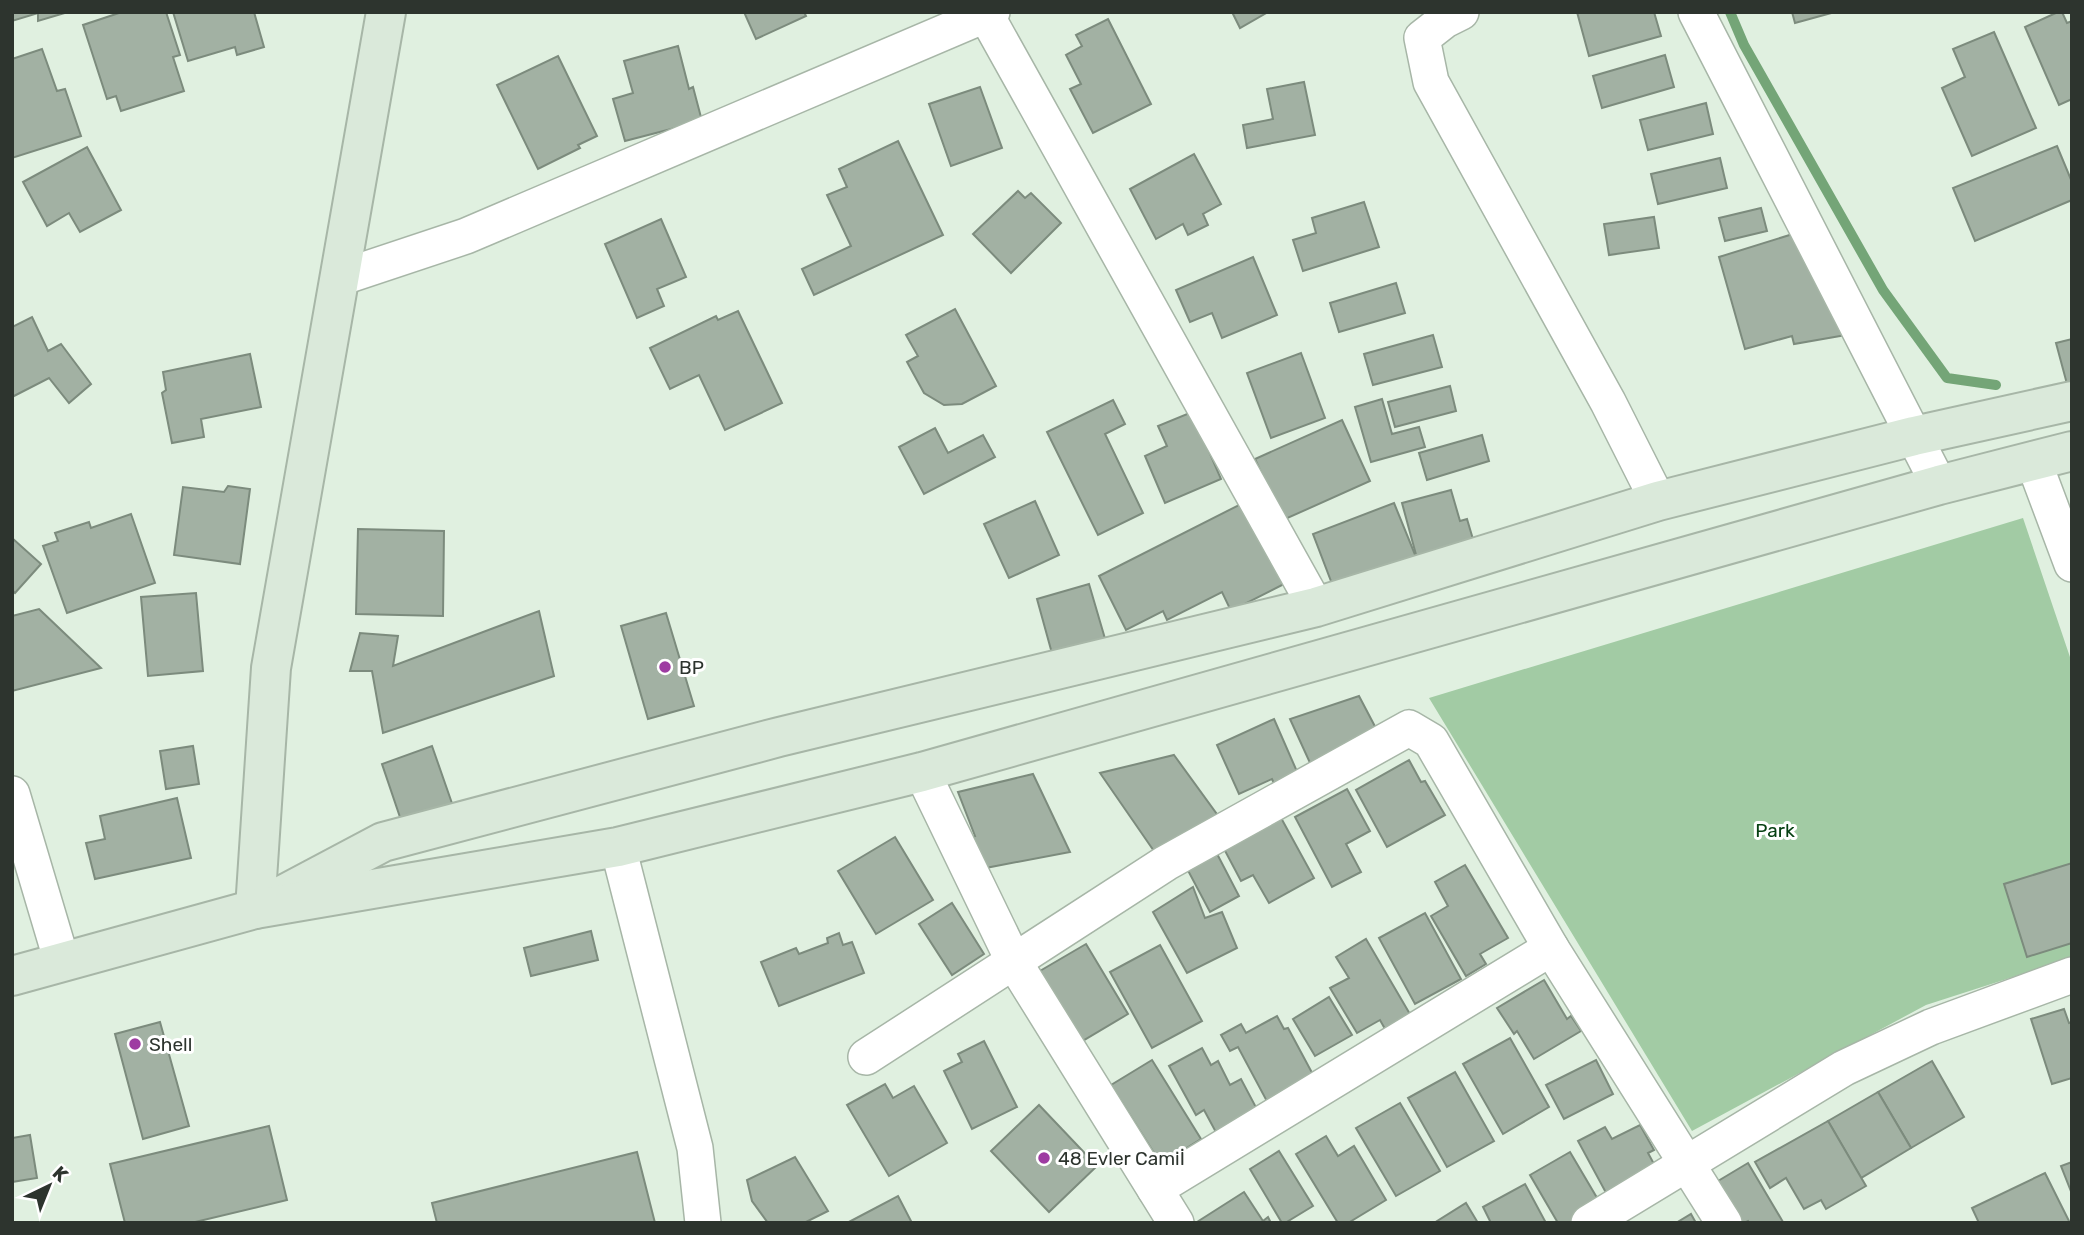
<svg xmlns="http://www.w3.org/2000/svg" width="2084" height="1235" font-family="Rubik,sans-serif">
<rect width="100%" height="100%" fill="#e0f0e0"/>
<path fill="#a2cba4" d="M2023,518l49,145v295l-146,47 -234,126 -263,-433z"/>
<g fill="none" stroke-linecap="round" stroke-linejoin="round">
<path stroke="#74a577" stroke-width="10" d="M1730,12l14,33 139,245 64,88 49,7"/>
</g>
<g fill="#a2b1a3" stroke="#7c8b7d" stroke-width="2">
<path d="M12,12h56l-30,9v-8l-26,8z"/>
<path d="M122,12h44l14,43 -7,2 11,34 -63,20 -5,-15 -9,3 -24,-74z"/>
<path d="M173,12h81l10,35 -27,8 -2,-8 -47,14z"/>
<path d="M744,12h60l2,4 -50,23z"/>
<path d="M1232,12h36l-28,16z"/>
<path d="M1577,12h77l7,24 -72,20z"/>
<path d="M1792,12h43l-40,11z"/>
<path d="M2058,12h4l5,11 5,-2v78l-13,6 -34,-78z"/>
<path d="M1108,19l43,85 -58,29 -23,-44 11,-5 -15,-29 16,-9 -6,-11z"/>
<path d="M1994,32l42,96 -64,28 -30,-68 23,-11 -12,-28z"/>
<path d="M678,46l11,43 4,-2 9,34 -77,20 -12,-42 20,-6 -9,-32z"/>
<path d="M42,49l15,42 8,-2 16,47 -69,22v-99z"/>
<path d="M1665,55l9,32 -72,21 -9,-32z"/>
<path d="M558,56l39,80 -19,9 2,3 -42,21 -41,-84z"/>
<path d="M1304,82l11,53 -68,13 -4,-23 30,-6 -6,-30z"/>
<path d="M980,87l22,61 -51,18 -22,-62z"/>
<path d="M1706,103l7,31 -65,16 -8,-30z"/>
<path d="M898,141l45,94 -129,60 -12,-26 49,-23 -24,-51 20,-8 -8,-18z"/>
<path d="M2057,146l15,36v18l-97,41 -22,-53z"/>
<path d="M87,147l34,63 -41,22 -11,-19 -22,13 -24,-44z"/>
<path d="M1194,154l27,50 -18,10 5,11 -20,10 -5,-11 -27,15 -26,-50z"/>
<path d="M1720,158l7,30 -69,16 -7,-30z"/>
<path d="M1018,191l7,7 6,-5 30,30 -50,50 -38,-39z"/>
<path d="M1364,202l15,45 -76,24 -10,-31 23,-7 -4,-15z"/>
<path d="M1761,208l6,23 -42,10 -6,-23z"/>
<path d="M1654,217l5,31 -50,7 -5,-31z"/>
<path d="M661,219l25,58 -29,12 7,17 -27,12 -32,-74z"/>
<path d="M1796,233l50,102 -52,9 -2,-8 -47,13 -26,-92z"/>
<path d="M1253,257l24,58 -55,23 -10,-25 -22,9 -14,-32z"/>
<path d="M1396,283l9,30 -66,19 -9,-29z"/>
<path d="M955,309l41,77 -34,18 -18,1 -20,-12 -17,-31 11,-6 -12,-21z"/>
<path d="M738,311l44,92 -57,27 -26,-55 -29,14 -20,-41 66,-32 2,4z"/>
<path d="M32,317l16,34 13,-7 30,40 -22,19 -20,-25 -37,19v-70z"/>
<path d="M1433,335l9,32 -69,18 -9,-31z"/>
<path d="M2072,339v43l-5,2 -11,-41z"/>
<path d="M1301,353l24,65 -54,20 -24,-65z"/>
<path d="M250,354l11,53 -60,12 3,18 -32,6 -10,-50 4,-3 -3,-18z"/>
<path d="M1450,386l6,25 -61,16 -7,-25z"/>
<path d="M1382,399l10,35 27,-7 6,20 -54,15 -16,-55z"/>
<path d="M1113,400l12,24 -20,10 38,79 -45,22 -51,-103z"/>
<path d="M1192,412l29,67 -56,24 -20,-47 22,-10 -9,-20z"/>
<path d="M1342,420l28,61 -87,39 -28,-61z"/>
<path d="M935,428l13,25 35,-18 12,22 -71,37 -25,-47z"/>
<path d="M1482,435l7,26 -62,19 -8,-27z"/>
<path d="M228,486l22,3 -10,75 -66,-9 9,-68 41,5z"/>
<path d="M1451,490l9,31 7,-2 8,27 -57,16 -16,-59z"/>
<path d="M1035,501l24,54 -50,23 -25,-54z"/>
<path d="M1245,502l41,81 -55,28 -9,-19 -55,28 -4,-9 -37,19 -27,-54z"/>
<path d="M1394,503l22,54 -82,32 -21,-55z"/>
<path d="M131,514l24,69 -88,30 -24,-67 15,-5 -3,-8 34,-11 2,6z"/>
<path d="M358,529l86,2 -1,85 -87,-2z"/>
<path d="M12,538l29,26 -26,29 -3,-3z"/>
<path d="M1089,584l17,58 -53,15 -16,-58z"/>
<path d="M196,593l7,78 -55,5 -7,-79z"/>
<path d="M39,609l62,59 -89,23v-75z"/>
<path d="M539,611l15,65 -171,57 -11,-62h-22l10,-38 38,3 -5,30z"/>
<path d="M666,613l28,93 -46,13 -27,-93z"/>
<path d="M1359,696l21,40 -64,40 -26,-57z"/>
<path d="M1274,719l28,64 -23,11 -7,-15 -33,15 -22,-49z"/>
<path d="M193,746l6,38 -33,5 -6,-38z"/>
<path d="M432,746l22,63 -51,17 -21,-62z"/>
<path d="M1174,755l45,62 -63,37 -56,-81z"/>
<path d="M1409,760l12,22 4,-1 20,34 -58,32 -31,-57z"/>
<path d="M1033,774l37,78 -95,18 -14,-30 14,-4 -17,-44z"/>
<path d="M1347,789l23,42 -24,13 15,28 -29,15 -37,-70z"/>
<path d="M177,798l14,60 -96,21 -9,-36 19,-4 -5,-23z"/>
<path d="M1280,816l34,62 -45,25 -16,-28 -12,6 -18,-34z"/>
<path d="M895,837l38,63 -57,34 -38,-63z"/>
<path d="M1214,848l25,48 -29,16 -26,-49z"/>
<path d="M2072,863v80l-45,14 -23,-73z"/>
<path d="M1465,865l43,73 -28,16 6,10 -20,12 -35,-60 17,-10 -13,-24z"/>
<path d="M1193,887l12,31 17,-6 15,36 -50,25 -34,-61z"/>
<path d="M952,903l32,51 -32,21 -33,-51z"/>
<path d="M1425,913l36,66 -46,25 -36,-66z"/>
<path d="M591,931l7,29 -67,16 -7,-28z"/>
<path d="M839,933l4,12 9,-3 12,31 -85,33 -18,-44 35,-14 3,6 29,-11 -1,-5z"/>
<path d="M1366,939l48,82 -25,15 -9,-16 -23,13 -27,-45 19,-10 -13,-21z"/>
<path d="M1086,944l42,70 -54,32 -41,-71z"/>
<path d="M1160,945l42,76 -50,27 -42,-76z"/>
<path d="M1544,980l23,39 4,-3 10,15 -47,28 -17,-28 -3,3 -17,-26z"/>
<path d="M1329,997l23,38 -37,21 -22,-37z"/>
<path d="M2064,1009l5,14 3,-1v56l-20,6 -21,-65z"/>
<path d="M1277,1016l7,13 4,-1 29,54 -47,25 -32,-60 -8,4 -9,-16 20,-11 5,9z"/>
<path d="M160,1022l29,104 -46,13 -28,-105z"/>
<path d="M1510,1038l39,69 -46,27 -40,-70z"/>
<path d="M984,1041l33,66 -45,22 -28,-58 18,-9 -4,-8z"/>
<path d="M1202,1048l9,17 7,-4 12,24 11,-6 18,34 -41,23 -14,-26 -8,5 -27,-49z"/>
<path d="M1152,1060l49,79 -40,25 -50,-79z"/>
<path d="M1596,1060l17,34 -49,25 -18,-34z"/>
<path d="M1932,1061l32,56 -53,31 -33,-56z"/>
<path d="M1455,1072l39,69 -47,26 -39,-69z"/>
<path d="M885,1084l8,14 21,-12 33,57 -58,33 -42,-71z"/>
<path d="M1878,1092l33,56 -50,30 -33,-57z"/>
<path d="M1400,1103l40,68 -44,25 -40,-68z"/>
<path d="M1039,1105l58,61 -48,46 -58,-61z"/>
<path d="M1828,1121l38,65 -40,23 -5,-9 -17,9 -18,-31 -16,10 -15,-26z"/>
<path d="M1640,1125l14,25 -6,3 12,22 -49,27 -33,-61 27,-14 7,12z"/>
<path d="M269,1126l18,74 -96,23h-66l-15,-59z"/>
<path d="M30,1135l7,43 -25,4v-44z"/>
<path d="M1326,1136l12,20 16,-10 32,54 -38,23h-10l-42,-69z"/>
<path d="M1279,1151l34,55 -28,17h-3l-32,-54z"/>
<path d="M637,1152l18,71h-218l-5,-20z"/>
<path d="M1570,1152l33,56 -26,15h-19l-28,-48z"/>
<path d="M795,1157l33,54 -24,12h-36l-16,-22 -5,-21z"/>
<path d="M2072,1162v32l-11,-28z"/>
<path d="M1748,1163l35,59 -2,1h-32l-1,-2 -4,2h-14l-22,-36z"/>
<path d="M2045,1173l25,50h-91l-7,-15z"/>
<path d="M1525,1184l21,39h-55l-8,-16z"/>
<path d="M1244,1192l19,29 5,-4 3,6 -74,-1z"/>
<path d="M898,1196l14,27h-65z"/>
<path d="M1466,1203l12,20h-44z"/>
<path d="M1691,1214l5,9h-20z"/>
</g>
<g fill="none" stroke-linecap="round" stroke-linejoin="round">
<g stroke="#a7b6a7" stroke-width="38">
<g id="street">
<path d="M1461,12l-16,8 -23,18 9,44 177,320 50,99"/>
<path d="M1696,12l243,473"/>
<path d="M986,15l330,592"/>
<path d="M340,278l126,-42 526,-224"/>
<path d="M2033,460l39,104"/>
<path d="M922,772l92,190 162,261"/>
<path d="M12,794l50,168"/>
<path d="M618,847l77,301 8,75"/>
<path d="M866,1057l300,-194 243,-135 22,13 120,207 173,275"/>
<path d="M1155,1189l396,-241"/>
<path d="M1589,1223l255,-155 87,-41 141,-52"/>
</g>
</g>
<g stroke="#a7b6a7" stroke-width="42">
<g id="secondary">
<path d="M285,894l98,-52 396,-105 537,-130 342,-106 256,-65 158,-35"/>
<path d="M255,909l16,-241 115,-656"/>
<path d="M12,976l243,-67 363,-62 304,-75 1017,-287 133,-34"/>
</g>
</g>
<use href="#street" stroke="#fff" stroke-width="35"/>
<use href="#secondary" stroke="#dae9da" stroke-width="38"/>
</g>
<g fill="#9e3ba2" stroke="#fff" stroke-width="2.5">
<circle cx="665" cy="667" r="7"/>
<circle cx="135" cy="1044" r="7"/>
<circle cx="1044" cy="1158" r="7"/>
</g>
<g text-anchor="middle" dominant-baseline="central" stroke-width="6" stroke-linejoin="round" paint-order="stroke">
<g font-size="19" fill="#2d342e" stroke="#fff" text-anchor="start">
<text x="679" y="667">BP</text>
<text x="149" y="1044">Shell</text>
<text x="1058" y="1158">48 Evler Camiİ</text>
</g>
<g font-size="19" fill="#064012" stroke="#fff">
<text x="1775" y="830">Park</text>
</g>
</g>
<rect width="2084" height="1235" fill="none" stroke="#2d342e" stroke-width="28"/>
<g transform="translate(49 1186) rotate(43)" stroke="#ffffff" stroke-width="5" paint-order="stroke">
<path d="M0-5L12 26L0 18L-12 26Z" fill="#2d342e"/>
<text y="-10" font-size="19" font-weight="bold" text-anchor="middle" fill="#2d342e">K</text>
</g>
</svg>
